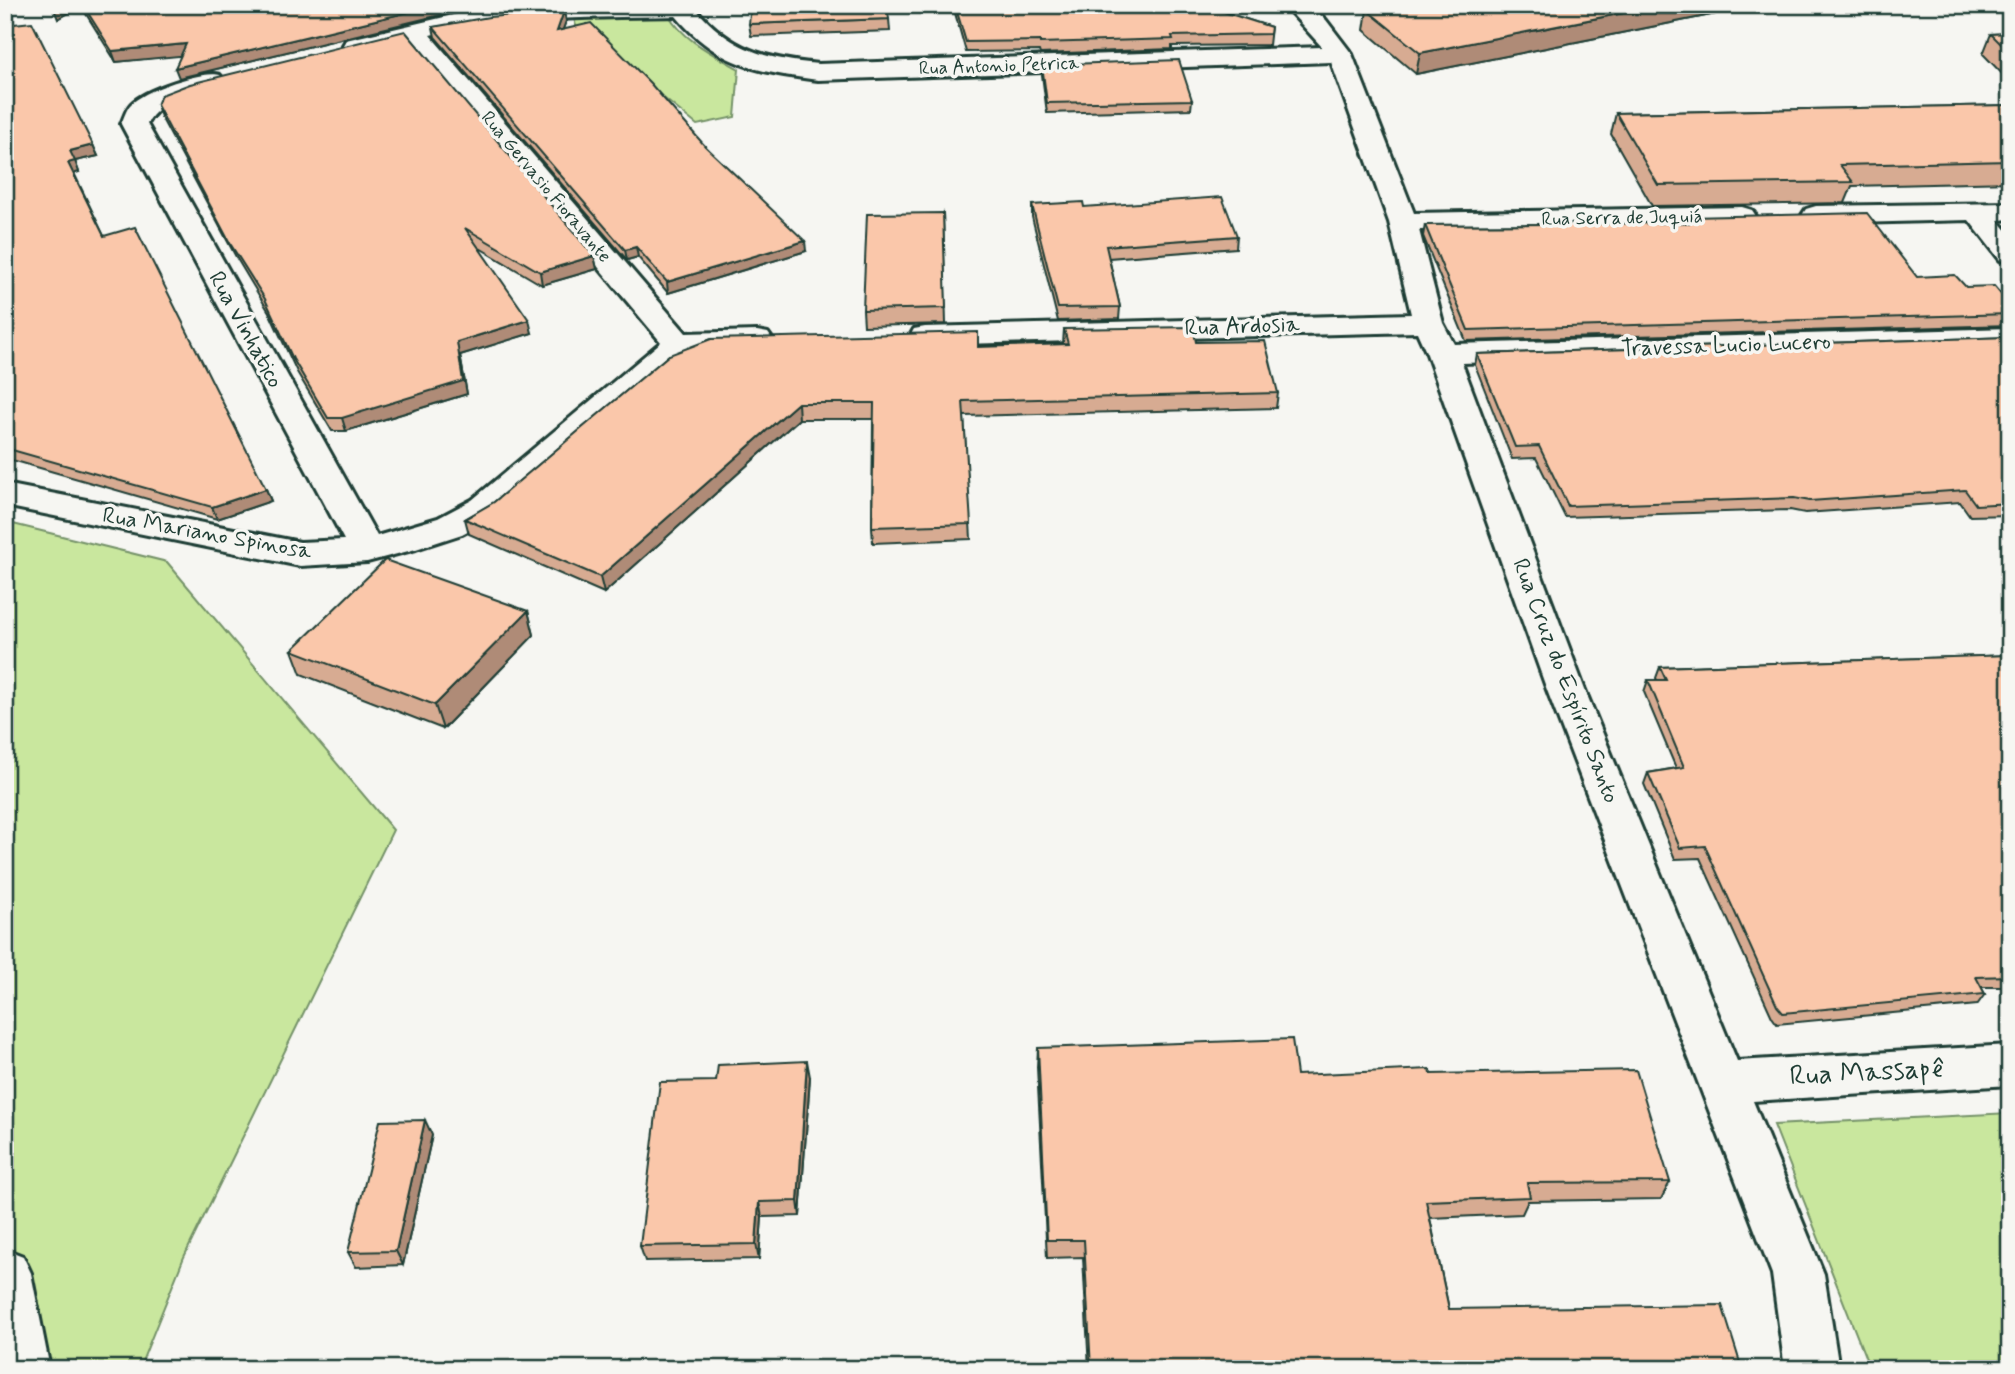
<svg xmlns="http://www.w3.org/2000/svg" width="2015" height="1374" font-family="Mynerve,sans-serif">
<rect width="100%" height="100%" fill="#f6f6f2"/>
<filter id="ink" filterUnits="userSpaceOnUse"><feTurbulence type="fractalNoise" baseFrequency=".0143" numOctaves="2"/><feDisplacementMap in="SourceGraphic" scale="14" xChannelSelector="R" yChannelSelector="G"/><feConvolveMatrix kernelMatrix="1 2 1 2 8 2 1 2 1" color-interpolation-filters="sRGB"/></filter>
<g filter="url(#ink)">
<g fill="#c9e79e" stroke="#749269" stroke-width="2">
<path d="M668,14c16,27 45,40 71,55l-4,48 -38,8 -74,-60 -45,-30 -4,-17z"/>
<path d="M5,522l162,40 226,268 -209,427 -45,112h-101l-33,-150z"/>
<path d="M2010,1113v256h-140l-96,-244z"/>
</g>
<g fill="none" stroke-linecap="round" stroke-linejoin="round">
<g stroke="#1f3d34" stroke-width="6">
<g id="minor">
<path d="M544,5h152l-1,3c37,43 69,50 123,56l504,-17 -38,-42h26l16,15 26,34 62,159 328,-6 10,3 4,6 -4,6 -10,3 -323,5 24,93 11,21 556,-16v18l-548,17 123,327 152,371 273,-16v40l-257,16 71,173 15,95h-54l-13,-95 -225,-584 -120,-336 -10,-22 -492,13 -11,-2 -4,-7 4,-7 11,-2 486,-13 -22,-92 -58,-160 -513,18c-61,-8 -101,-15 -142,-64 -82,2 -166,0 -246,19l256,298 71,-2 11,2 5,7 -5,7 -82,5 -190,164 -34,18 -46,15 -49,13 -67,4 -295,-60v-22l295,58 44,-2 -223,-416c3,-6 5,-15 10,-20 14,-14 71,-34 89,-29l4,5 -4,5c-25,9 -61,14 -73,39l230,412 61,-18 34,-18 189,-158 -253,-302 -53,12 -9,-2 -3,-5 3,-5 120,-28z"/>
<path d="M2010,203v16l-12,1 12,14v29l-10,-3 -31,-40 -153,4 -10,-3 -4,-6 4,-6 10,-3z"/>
<path d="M5,1249l18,7 8,17 19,96h-45z"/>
</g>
</g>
<use href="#minor" fill="#f6f6f2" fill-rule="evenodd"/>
</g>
<g fill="#d7ab92" stroke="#1f3d34" stroke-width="2">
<path d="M55,5h474l-64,4 -286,69 2,-23 -65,7 -35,-56 -23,13z"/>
<path d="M955,5h247l69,22 -2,18 -97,1v3l-132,5 -1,-3 -73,1 -11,-39z"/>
<path d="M1392,5h369l-345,69 -52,-44 3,-20z"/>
<path d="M564,11l2,10 -3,8 142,117 101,105 -138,42 -30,-36 -11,3 -192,-223 -2,-10z"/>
<path d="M889,19l1,12 -139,5 -2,-12z"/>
<path d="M5,25l88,120 5,11 -23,5 4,11 -5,1 30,63 162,253 5,12 -54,18 -212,-61z"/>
<path d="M2010,33v49l-27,-28 8,-20z"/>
<path d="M1042,65l150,35 -1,9 -144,4 -5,-38z"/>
<path d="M157,105l437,151 3,13 -55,16 -64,-38 54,86 -72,22 7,39 -121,37h-14l-35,-59 -28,-60 -33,-55 -75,-140z"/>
<path d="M2010,105v77l-158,4 -7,17 -193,3 -41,-72 5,-21z"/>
<path d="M1032,205l52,2 153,29 -1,12 -127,10 11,49 -1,12 -61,2 -26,-104z"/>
<path d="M943,213l3,111 -82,2 -1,-16z"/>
<path d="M1690,217l227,60 49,10 44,18v20l-544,16 -43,-105 2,-11 263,-2z"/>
<path d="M1064,329l132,13 82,51 -2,15 -312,8 7,123 -98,4 -1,-16 1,-108h-74l-195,174 -135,-59 -4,-15 29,-17 175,-147 394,-11z"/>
<path d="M2010,337v178l-40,1 -10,-14 -155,11 -15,-3 -225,7 -29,-59 -24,1 -37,-94 2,-11z"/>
<path d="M528,611l6,24 -91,94 -142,-55 -9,-24z"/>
<path d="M2010,655v332h-29l4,7 -8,11 -200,19 -5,-7 -72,-159 -25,1 -31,-75 4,-11 28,-5 -32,-76 4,-12h9l-1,-2 4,-11z"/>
<path d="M1038,1048l259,27 134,-1 239,108 -9,17 -133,2 -6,13 -92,4 19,91 293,60h-653l-6,-112 -36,1 -10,-191z"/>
<path d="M810,1077l-10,139 -38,1 -3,42 -114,2 -5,-15 76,-165z"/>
<path d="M432,1135l-29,130 -47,2 -8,-15z"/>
</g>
<g fill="#af8b77" stroke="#1f3d34" stroke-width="2">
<path d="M60,5h21v1l-23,13 -4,-10z"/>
<path d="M438,5h26l1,4 -286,69 -4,-10z"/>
<path d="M1664,5h97l-345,69 4,-21z"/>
<path d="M564,11l2,10 -7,19 -2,-9z"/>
<path d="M186,44l4,11 -74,7 -4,-11z"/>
<path d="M93,145l5,11 -23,5 4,11 -6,2 -5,-11 2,-12z"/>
<path d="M805,241l1,10 -138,42 -1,-11z"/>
<path d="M636,247l2,10 -11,3 -2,-10z"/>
<path d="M594,256l3,13 -55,16 -2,-13z"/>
<path d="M529,320l3,13 -72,22 7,39 -121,37 -4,-13 115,-76z"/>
<path d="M798,403l1,16 -195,174 -4,-16z"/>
<path d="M266,489l5,12 -54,18 -5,-12z"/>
<path d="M528,611l6,24 -91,94 -8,-24z"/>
<path d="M807,1061l3,16 -10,139 -2,-15z"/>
<path d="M425,1120l7,15 -29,130 -7,-14z"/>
<path d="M759,1202l3,15 -3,42 -3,-15z"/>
</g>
<g fill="#fac7aa" stroke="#1f3d34" stroke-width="2">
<path d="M83,5h355l-263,63 11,-24 -74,7z"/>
<path d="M751,5h136l2,14 -140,5z"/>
<path d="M955,5h247l69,22 -1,7 -98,2 1,3 -133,4v-2l-74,1z"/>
<path d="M1392,5h272l-244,48 -53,-43z"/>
<path d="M564,11l-7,20 34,-8 59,60 55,63 100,95 -138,41 -31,-35 -11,3 -192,-223 56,-10z"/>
<path d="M32,22l61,123 -23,6 5,10 -7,2 36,73 31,-9 131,262 -54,18 -207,-59v-423z"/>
<path d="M405,31l189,225 -54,16 -75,-44 64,92 -72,22 6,39 -121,37h-14l-35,-59 -28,-60 -34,-54 -74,-140 4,-10 29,-11z"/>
<path d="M2010,33v20l-19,-19z"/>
<path d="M1179,60l13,40 -145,3 -5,-38z"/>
<path d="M2010,105v56l-170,4 13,17 -195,3 -42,-72z"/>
<path d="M1222,197l15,39 -131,10 14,61 -62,1 -26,-103 51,-3 1,5z"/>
<path d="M943,213l3,95 -83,2 4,-96z"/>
<path d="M1867,213l50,64 38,-2 11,12 28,-1 16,19v9l-542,16 -43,-105 264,-2 1,-6z"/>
<path d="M1193,327l3,15 69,-1 13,52 -315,8 8,123 -99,3 2,-124h-76l-198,174 -135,-58 29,-17 175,-147 42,-16 267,-7v15l90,-3 -4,-15z"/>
<path d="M2010,337v166l-34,2 -11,-15 -155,11 -16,-3 -226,8 -29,-60 -24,1 -38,-93z"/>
<path d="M385,560l143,51 -93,94 -143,-55z"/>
<path d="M2010,655v321l-34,1 9,17 -202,19 -6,-7 -72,-160 -25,2 -32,-75 36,-6 -36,-87h18l-6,-13z"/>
<path d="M1292,1039l5,36 133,-6 1,5 205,-4 34,112 -143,1 3,14 -104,4 23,108 273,-4 20,64h-651l-7,-129h-37l-9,-192z"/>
<path d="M807,1061l-9,140 -39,1 -3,42 -116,2 20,-164 56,-1 2,-16z"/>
<path d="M425,1120l-29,131 -48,1 32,-131z"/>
</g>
</g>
<g text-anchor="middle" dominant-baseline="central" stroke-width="7" stroke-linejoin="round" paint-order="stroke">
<g font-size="19" fill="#1f3d34" stroke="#f6f6f2">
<text transform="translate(999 66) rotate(-2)">Rua Antonio Petrica</text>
<text transform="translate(546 187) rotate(50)">Rua Gervasio Fioravante</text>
<text transform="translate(1622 218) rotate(-1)">Rua Serra de Juquiá</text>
</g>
<g font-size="23" fill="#1f3d34" stroke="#f6f6f2">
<text transform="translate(1242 327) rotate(-2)">Rua Ardosia</text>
<text transform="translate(245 330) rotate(61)">Rua Vinhatico</text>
<text transform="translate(1726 346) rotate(-2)">Travessa Lucio Lucero</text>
<text transform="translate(207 534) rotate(10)">Rua Mariano Spinosa</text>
<text transform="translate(1565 681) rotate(69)">Rua Cruz do Espírito Santo</text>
</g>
<g font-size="28" fill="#1f3d34" stroke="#f6f6f2">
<text transform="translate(1867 1073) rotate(-3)">Rua Massapê</text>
</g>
</g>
<rect width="2015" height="1374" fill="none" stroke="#f6f6f2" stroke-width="28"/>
<rect x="14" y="14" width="1987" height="1346" fill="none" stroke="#1f3d34" stroke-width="2.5" filter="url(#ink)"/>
</svg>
